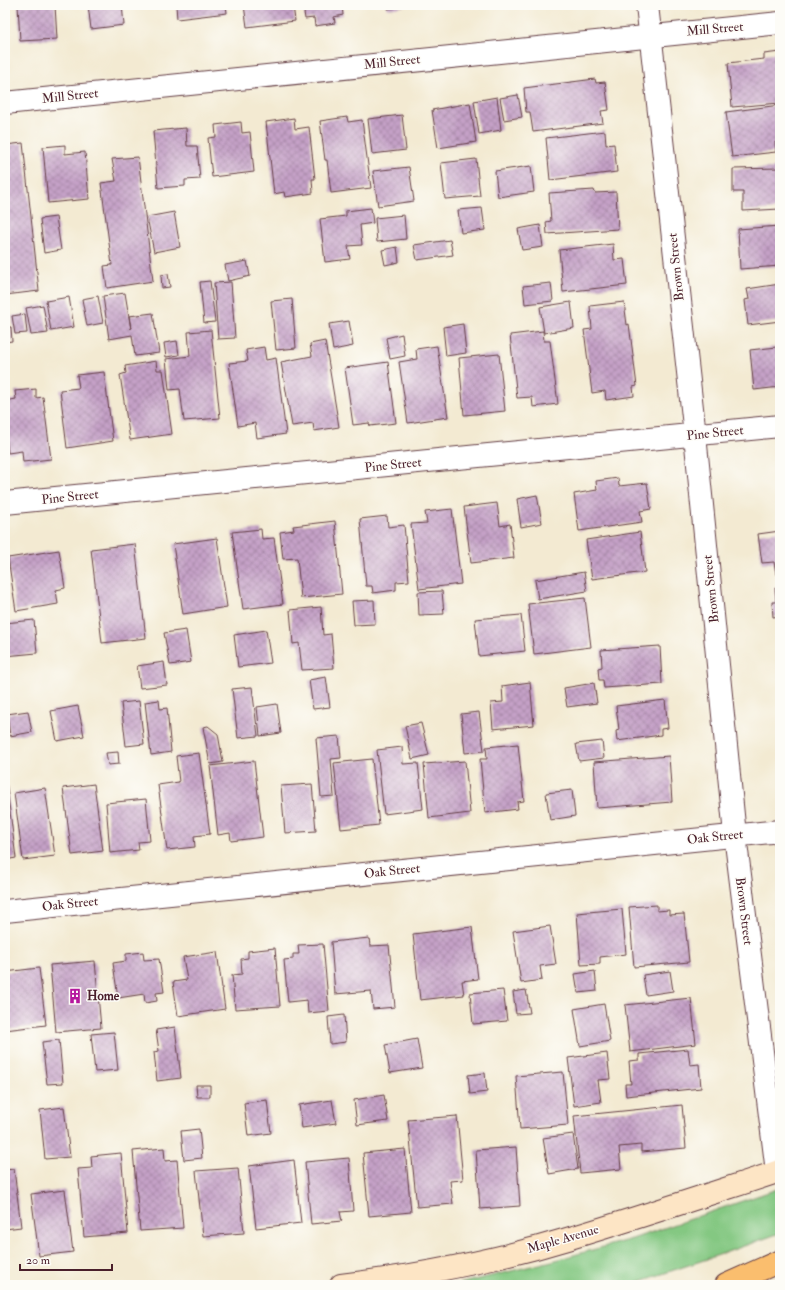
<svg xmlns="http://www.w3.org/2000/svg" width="785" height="1290" font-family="'IM FELL Double Pica',serif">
<defs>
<pattern id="building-cross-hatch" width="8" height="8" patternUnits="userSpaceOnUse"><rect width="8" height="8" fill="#c5a1c7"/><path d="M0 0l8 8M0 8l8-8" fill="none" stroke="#a283a2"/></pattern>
</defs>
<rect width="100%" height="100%" fill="#fdfcf7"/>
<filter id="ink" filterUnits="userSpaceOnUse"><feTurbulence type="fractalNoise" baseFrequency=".025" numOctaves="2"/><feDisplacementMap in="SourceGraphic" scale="8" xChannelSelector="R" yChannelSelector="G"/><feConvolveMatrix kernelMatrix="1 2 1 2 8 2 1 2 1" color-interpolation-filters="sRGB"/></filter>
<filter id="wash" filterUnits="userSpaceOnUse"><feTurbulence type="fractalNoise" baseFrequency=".012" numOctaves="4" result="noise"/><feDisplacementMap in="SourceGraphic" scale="16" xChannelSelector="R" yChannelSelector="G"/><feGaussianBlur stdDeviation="0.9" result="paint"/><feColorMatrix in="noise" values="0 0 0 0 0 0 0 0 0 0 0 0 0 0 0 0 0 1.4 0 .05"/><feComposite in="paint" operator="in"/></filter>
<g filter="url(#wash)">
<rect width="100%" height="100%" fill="#f3ead2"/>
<path fill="#84c882" stroke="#677456" d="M780,1188v45l-61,22 -90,30h-175l98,-24 80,-22z"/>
<g id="blocks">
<g fill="url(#building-cross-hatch)">
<path d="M18,5h37l2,34 -37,2z"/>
<path d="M88,5h34l2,20 -33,4z"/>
<path d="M176,5h50l1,8 -50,6z"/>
<path d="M244,5h49l2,16 -48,6z"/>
<path d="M303,5h39l1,10 -9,2 1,6 -20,3 -1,-8 -9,1z"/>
<path d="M387,5h18v1l-17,3z"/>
<path d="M780,52v51l-48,4 -4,-44 36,-4v-5z"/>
<path d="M595,79l1,4 9,-1 4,28 -8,1 2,12 -70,9 -3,-20h-4l-2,-24z"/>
<path d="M518,95l4,22 -18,3 -4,-22z"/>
<path d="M497,97l4,33 -22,4 -5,-33z"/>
<path d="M470,103l6,39 -38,6 -6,-38z"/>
<path d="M780,105v37h-5l1,10 -44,5 -6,-45z"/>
<path d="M402,115l4,35 -34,4 -4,-35z"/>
<path d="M347,117l1,5 14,-2 9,68 -40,5 -4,-33h-2l-5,-39z"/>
<path d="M294,118l1,11 14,-2 6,52h-3l1,14 -28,4 -1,-5 -10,2 -8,-72z"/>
<path d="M241,122l1,11 8,-1 4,40 -42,5 -4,-39 8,-1 -1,-12z"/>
<path d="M186,128l1,18h10l3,33 -15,1v6l-27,2 -5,-57z"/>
<path d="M605,131l1,14 8,-1 3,28 -67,8 -4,-42z"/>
<path d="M23,143l16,148 -34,4v-150z"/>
<path d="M65,145v9l20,-2 4,47 -41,4 -5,-56z"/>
<path d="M138,157l15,124 -46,7 -3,-22 8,-1 -11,-82 15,-2 -4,-22z"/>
<path d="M476,159l4,37 -35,3 -4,-36z"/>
<path d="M531,166l3,26 -36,5 -3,-26z"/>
<path d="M409,167l5,34 -36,5 -5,-35z"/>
<path d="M780,168v41l-37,2v-19h-10v-23z"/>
<path d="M594,190l1,3 21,-1 2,37 -71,5 -1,-12 5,-1 -2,-28z"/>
<path d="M371,208l2,15 -13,2 2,20 -14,1 2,13 -25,3 -5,-43 26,-3v-5z"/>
<path d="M482,208l3,22 -24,3 -3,-23z"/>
<path d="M174,212l6,35 -26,5 -7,-35z"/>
<path d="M404,215l2,24 -29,3 -2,-24z"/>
<path d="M56,217l5,33 -17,3 -4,-34z"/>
<path d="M540,225l3,22 -21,3 -4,-21z"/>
<path d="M780,226v40l-40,3 -2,-40z"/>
<path d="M450,240l3,15 -36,5 -3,-15z"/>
<path d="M613,244l1,16 10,-1 3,26 -64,7 -4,-42z"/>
<path d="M397,247l2,15 -14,3 -3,-15z"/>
<path d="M247,261l3,15 -22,5 -3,-16z"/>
<path d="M168,274l2,13 -8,1 -1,-13z"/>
<path d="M210,281l5,41 -11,1 -4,-41z"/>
<path d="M231,282l4,56 -17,1 -4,-56z"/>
<path d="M551,283l2,18 -28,3 -2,-18z"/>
<path d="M780,284v37l-32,4 -3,-25 4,-1 -2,-10z"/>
<path d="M125,293l6,36 -2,-13 24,-3 6,40 -24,3 -3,-21 -23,4 -6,-43z"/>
<path d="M98,296l5,27 -16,3 -5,-27z"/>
<path d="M69,297l5,30 -23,4 -5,-30z"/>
<path d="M292,299l4,49 -20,2 -5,-49z"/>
<path d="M571,302l3,26 -30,5 -4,-26z"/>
<path d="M624,302l3,23 2,-1 8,62 -4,1 1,9 -28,4 -1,-9 -13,2 -8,-63 8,-1 -2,-23z"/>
<path d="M43,305l5,28 -17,2 -5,-27z"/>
<path d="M25,314l2,19 -12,1 -3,-18z"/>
<path d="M349,321l4,25 -20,4 -4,-26z"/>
<path d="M463,324l3,29 -20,3 -3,-29z"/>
<path d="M5,327h6l1,14 -7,1z"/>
<path d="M211,330l9,88 -36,3 -4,-32 -11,1 -3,-31 24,-3 -2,-24z"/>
<path d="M543,331l1,10h6l8,63 -25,3 -1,-10 -15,1 -7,-63z"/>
<path d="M402,334l3,22 -15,3 -4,-21z"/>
<path d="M177,341l2,14 -13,2 -2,-14z"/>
<path d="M325,341l14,86 -25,4 -1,-8 -21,3 -11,-64 31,-6 -2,-12z"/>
<path d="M777,344h3v43l-26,3 -4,-40 27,-3z"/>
<path d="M437,346l11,71 -40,6 -9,-61 18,-3 -1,-10z"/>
<path d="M264,347l2,13 10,-2 10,76 -29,4 -2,-15 -17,3 -9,-63 19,-2 -2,-11z"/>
<path d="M499,354l6,57 -41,4 -5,-57z"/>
<path d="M156,361l1,9h6l9,64 -42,6 -10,-65 6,-2 -1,-7z"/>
<path d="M388,362l8,61 -26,3 -1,-3 -16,2 -8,-57z"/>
<path d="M104,372l9,69 -46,7 -7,-58 19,-2 -2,-13z"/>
<path d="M36,389v9l7,-1 8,62 -28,3 -1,-11 -14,2 -3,-27v-25l11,-2 -1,-8z"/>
<path d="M618,478l1,8 28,-3 4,26 -11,2 2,11 -63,9 -5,-37 23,-4 -1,-9z"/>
<path d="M537,495l5,28 -21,4 -4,-28z"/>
<path d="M497,503l3,23 10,-2 4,34 -43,5 -7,-56z"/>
<path d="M452,509l9,75 -42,5 -8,-65 16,-1 -2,-11z"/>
<path d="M387,516l1,11 16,-2 5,56 -13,1v8l-23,3 -1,-7h-6l-6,-67z"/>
<path d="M335,521l7,73 -41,4 -4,-40 -14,1 -3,-27 14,-2 -1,-4z"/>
<path d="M261,529l1,10 12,-1 9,66 -40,5 -11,-77z"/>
<path d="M780,531v42l-4,1 -2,-12 -12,1 -4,-29z"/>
<path d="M640,532l5,40 -53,7 -6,-39z"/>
<path d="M217,538l10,69 -44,7 -10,-70z"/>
<path d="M135,544l11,94 -44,5 -11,-94z"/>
<path d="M59,550l6,38 -9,2 2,14 -42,7 -8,-53z"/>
<path d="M584,572l3,19 -49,8 -3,-19z"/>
<path d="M775,588h5v28l-7,1 -1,-15h4z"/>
<path d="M442,591l2,23 -25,1 -1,-23z"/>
<path d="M585,598l6,49 -57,7 -6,-50z"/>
<path d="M374,600l1,24 -21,1 -2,-24z"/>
<path d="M321,607l2,28 8,-1 3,34 -32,2 -3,-27 -6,1 -3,-34z"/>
<path d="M521,615l4,36 -46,5 -4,-37z"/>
<path d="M34,620l3,33 -32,3v-33z"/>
<path d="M186,630l5,32 -21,3 -6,-32z"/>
<path d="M266,630l5,33 -33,4 -4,-32z"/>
<path d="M660,646l2,38 -58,4 -1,-8h-4l-1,-12 4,-1 -1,-17z"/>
<path d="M164,662l3,23 -27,3 -3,-22z"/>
<path d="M326,677l4,30 -17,2 -4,-29z"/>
<path d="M530,682l4,43 -41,4 -2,-26 12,-1 -1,-16z"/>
<path d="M594,683l3,20 -30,4 -3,-19z"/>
<path d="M252,687l6,49 -20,2 -6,-49z"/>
<path d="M159,700l1,9 7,-1 4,44 -20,3 -6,-53z"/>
<path d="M665,700l3,28 -7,1v6l-44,6 -1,-10 3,-1 -3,-24z"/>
<path d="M139,701l5,43 -18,2 -5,-43z"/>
<path d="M277,704l4,29 -21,3 -3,-29z"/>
<path d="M78,706l6,30 -27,5 -6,-30z"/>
<path d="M28,711l4,21 -22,4 -3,-22z"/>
<path d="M479,712l5,39 -19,2 -4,-39z"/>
<path d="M421,723l8,32 -17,4 -7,-33z"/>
<path d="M208,726l10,8 5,28 -13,2 -7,-37z"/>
<path d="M339,736l2,22 -10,1 3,37 -13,1 -5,-59z"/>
<path d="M602,741l2,17 -25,3 -3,-17z"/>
<path d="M518,744l6,57 -7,1 1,7 -33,4 -5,-54h7l-1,-12z"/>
<path d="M402,747l1,17 15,-1 5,46 -39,5 -7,-64z"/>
<path d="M118,752l1,12 -11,1 -2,-12z"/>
<path d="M199,753l11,81 -16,2 1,11 -28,3 -9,-65 21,-3 -3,-26z"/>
<path d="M669,756l3,46 -75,6 -3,-46z"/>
<path d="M372,759l7,66 -38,4 -7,-66z"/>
<path d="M254,761l9,76 -32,4 -1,-8 -12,2 -8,-69z"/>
<path d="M465,761l5,52 -41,5 -5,-54z"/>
<path d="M5,773l11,85 -11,2z"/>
<path d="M94,784l9,67 -31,4 -9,-67z"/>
<path d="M312,784l4,47 -31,2 -4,-47z"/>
<path d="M45,788l10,68 -32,4 -9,-67z"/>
<path d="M572,790l3,26 -25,4 -4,-27z"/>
<path d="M146,799l4,42 -12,1 1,8 -29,3 -4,-50z"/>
<path d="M657,905v6l12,-1v5l15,-1 5,48 -55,5 -5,-60z"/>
<path d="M622,909l4,45 -26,3v7l-19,1 -4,-52z"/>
<path d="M550,926l6,38 -16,2 2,14 -21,3 -8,-52z"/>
<path d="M472,927l6,52 -16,2 2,14 -44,5 -7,-66z"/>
<path d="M369,938l1,8 19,-1 6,62 -22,2 -2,-18 -36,3 -4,-52z"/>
<path d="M323,944l6,67 -21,2 -1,-13 -19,2 -4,-42 9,-1v-5h6l-1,-9z"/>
<path d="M275,948l5,58 -45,3 -3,-34 10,-1 -1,-15 7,-1v-7z"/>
<path d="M143,952l1,8 15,-1 5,33 -8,1 1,8 -12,2 -1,-9 -26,4 -5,-35 13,-2v-7z"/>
<path d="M217,952l8,57 -47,7 -5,-34 14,-2 -4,-23z"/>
<path d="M95,961l6,67 -45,4 -6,-67z"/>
<path d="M39,968l7,57 -41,5v-58z"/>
<path d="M595,971l2,20 -19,2 -3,-19z"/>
<path d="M670,971l3,20 -27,4 -3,-20z"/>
<path d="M503,990l4,31 -34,3 -3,-31z"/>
<path d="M526,990l4,23 -14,1 -3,-22z"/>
<path d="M691,998l5,46 -66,8 -5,-47z"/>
<path d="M604,1004l6,37 -30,5 -6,-37z"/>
<path d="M344,1015l2,27 -16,2 -2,-27z"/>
<path d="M175,1027l6,51 -24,3 -3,-29 5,-1 -3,-21z"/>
<path d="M114,1032l4,38 -23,2 -4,-38z"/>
<path d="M417,1039l5,29 -32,5 -5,-28z"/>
<path d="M59,1040l4,43 -16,1 -5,-42z"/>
<path d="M688,1049l2,16 9,-1 2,24 -75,8 -1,-12h6l-2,-23 10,-1v-6z"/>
<path d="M607,1053l3,26 -12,1 3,22 -27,4 -6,-48z"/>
<path d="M563,1072l5,53 -48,4 -4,-53z"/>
<path d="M485,1073l2,19 -17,2 -2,-19z"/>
<path d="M196,1085h14v12h-13z"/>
<path d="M384,1095l4,26 -31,4 -3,-25z"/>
<path d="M267,1100l4,33 -23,3 -4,-33z"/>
<path d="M332,1100l4,23 -34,5 -3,-23z"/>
<path d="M682,1105l4,43 -45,4v-7l-22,2 2,22 -41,4 -6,-57z"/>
<path d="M64,1107l6,50 -25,2 -5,-49z"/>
<path d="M457,1116l6,64 -13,1 3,23 -36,3 -9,-87z"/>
<path d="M199,1129l3,29 -18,2 -3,-29z"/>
<path d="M573,1134l5,35 -29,5 -6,-36z"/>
<path d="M516,1147l4,59 -40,3 -4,-59z"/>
<path d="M164,1148l1,13 12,-1 6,68 -43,3 -7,-80z"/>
<path d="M405,1149l6,63 -42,4 -6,-63z"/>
<path d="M121,1153l7,80 -44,4 -6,-68 14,-1 -1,-12z"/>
<path d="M349,1158l4,53 -13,1 2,9 -31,3 -6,-62z"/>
<path d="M294,1160l7,63 -45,5 -7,-62z"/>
<path d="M238,1168l6,65 -41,3 -7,-65z"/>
<path d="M14,1169l7,58 -16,2v-59z"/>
<path d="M65,1190l8,62 -34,4 -8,-62z"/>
</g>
</g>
</g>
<g filter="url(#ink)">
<use href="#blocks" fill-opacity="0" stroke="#633d44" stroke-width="1"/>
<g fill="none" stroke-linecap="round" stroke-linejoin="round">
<g stroke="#633d44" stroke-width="24">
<g id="minor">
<path d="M647,5l48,430 40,400 42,337"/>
<path d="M5,103l775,-80"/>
<path d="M5,503l775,-77"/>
<path d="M5,911l775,-80"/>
</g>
</g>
<g stroke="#633d44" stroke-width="24">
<path id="secondary" d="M341,1285c74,-9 154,-24 226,-46 71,-21 142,-45 213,-68"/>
</g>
<g stroke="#633d44" stroke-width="24">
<path id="motorway" d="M726,1285l54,-24"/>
</g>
<use href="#minor" stroke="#fff" stroke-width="22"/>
<use href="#secondary" stroke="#fde5c5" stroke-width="22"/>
<use href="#motorway" stroke="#fabe6e" stroke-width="22"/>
</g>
</g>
<defs>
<g id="building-bare" transform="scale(1.2)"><path d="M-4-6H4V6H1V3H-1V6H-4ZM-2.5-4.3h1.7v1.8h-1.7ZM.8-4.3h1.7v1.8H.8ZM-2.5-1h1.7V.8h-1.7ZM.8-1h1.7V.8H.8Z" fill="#b5179e" stroke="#fdfcf7" stroke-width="2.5" paint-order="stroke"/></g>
</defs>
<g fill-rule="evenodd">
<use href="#building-bare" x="75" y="996"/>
</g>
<g text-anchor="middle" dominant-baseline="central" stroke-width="3" stroke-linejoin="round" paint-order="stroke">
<g font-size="13" fill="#4a1f2b" stroke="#fdfcf7">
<text transform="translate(715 29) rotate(-5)">Mill Street</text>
<text transform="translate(392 62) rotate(-6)">Mill Street</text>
<text transform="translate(70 96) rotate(-6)">Mill Street</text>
<text transform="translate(676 267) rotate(-96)">Brown Street</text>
<text transform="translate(715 433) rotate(-6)">Pine Street</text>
<text transform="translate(393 465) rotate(-6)">Pine Street</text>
<text transform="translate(70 497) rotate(-6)">Pine Street</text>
<text transform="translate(711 589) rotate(-96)">Brown Street</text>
<text transform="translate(715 837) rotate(-6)">Oak Street</text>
<text transform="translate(392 871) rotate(-6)">Oak Street</text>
<text transform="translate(70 904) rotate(-6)">Oak Street</text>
<text transform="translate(744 911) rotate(83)">Brown Street</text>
<text transform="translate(563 1239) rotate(-16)">Maple Avenue</text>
</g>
<g font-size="13" font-weight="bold" fill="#4a1f2b" stroke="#fdfcf7" text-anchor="start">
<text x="87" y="996">Home</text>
</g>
</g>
<rect width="785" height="1290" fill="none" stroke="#fdfcf7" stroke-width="20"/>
<path d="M20 1264v6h92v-6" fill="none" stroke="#4a1f2b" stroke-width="2"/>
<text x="26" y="1264" font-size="12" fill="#4a1f2b" stroke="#fdfcf7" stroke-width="3" paint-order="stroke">20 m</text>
</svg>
